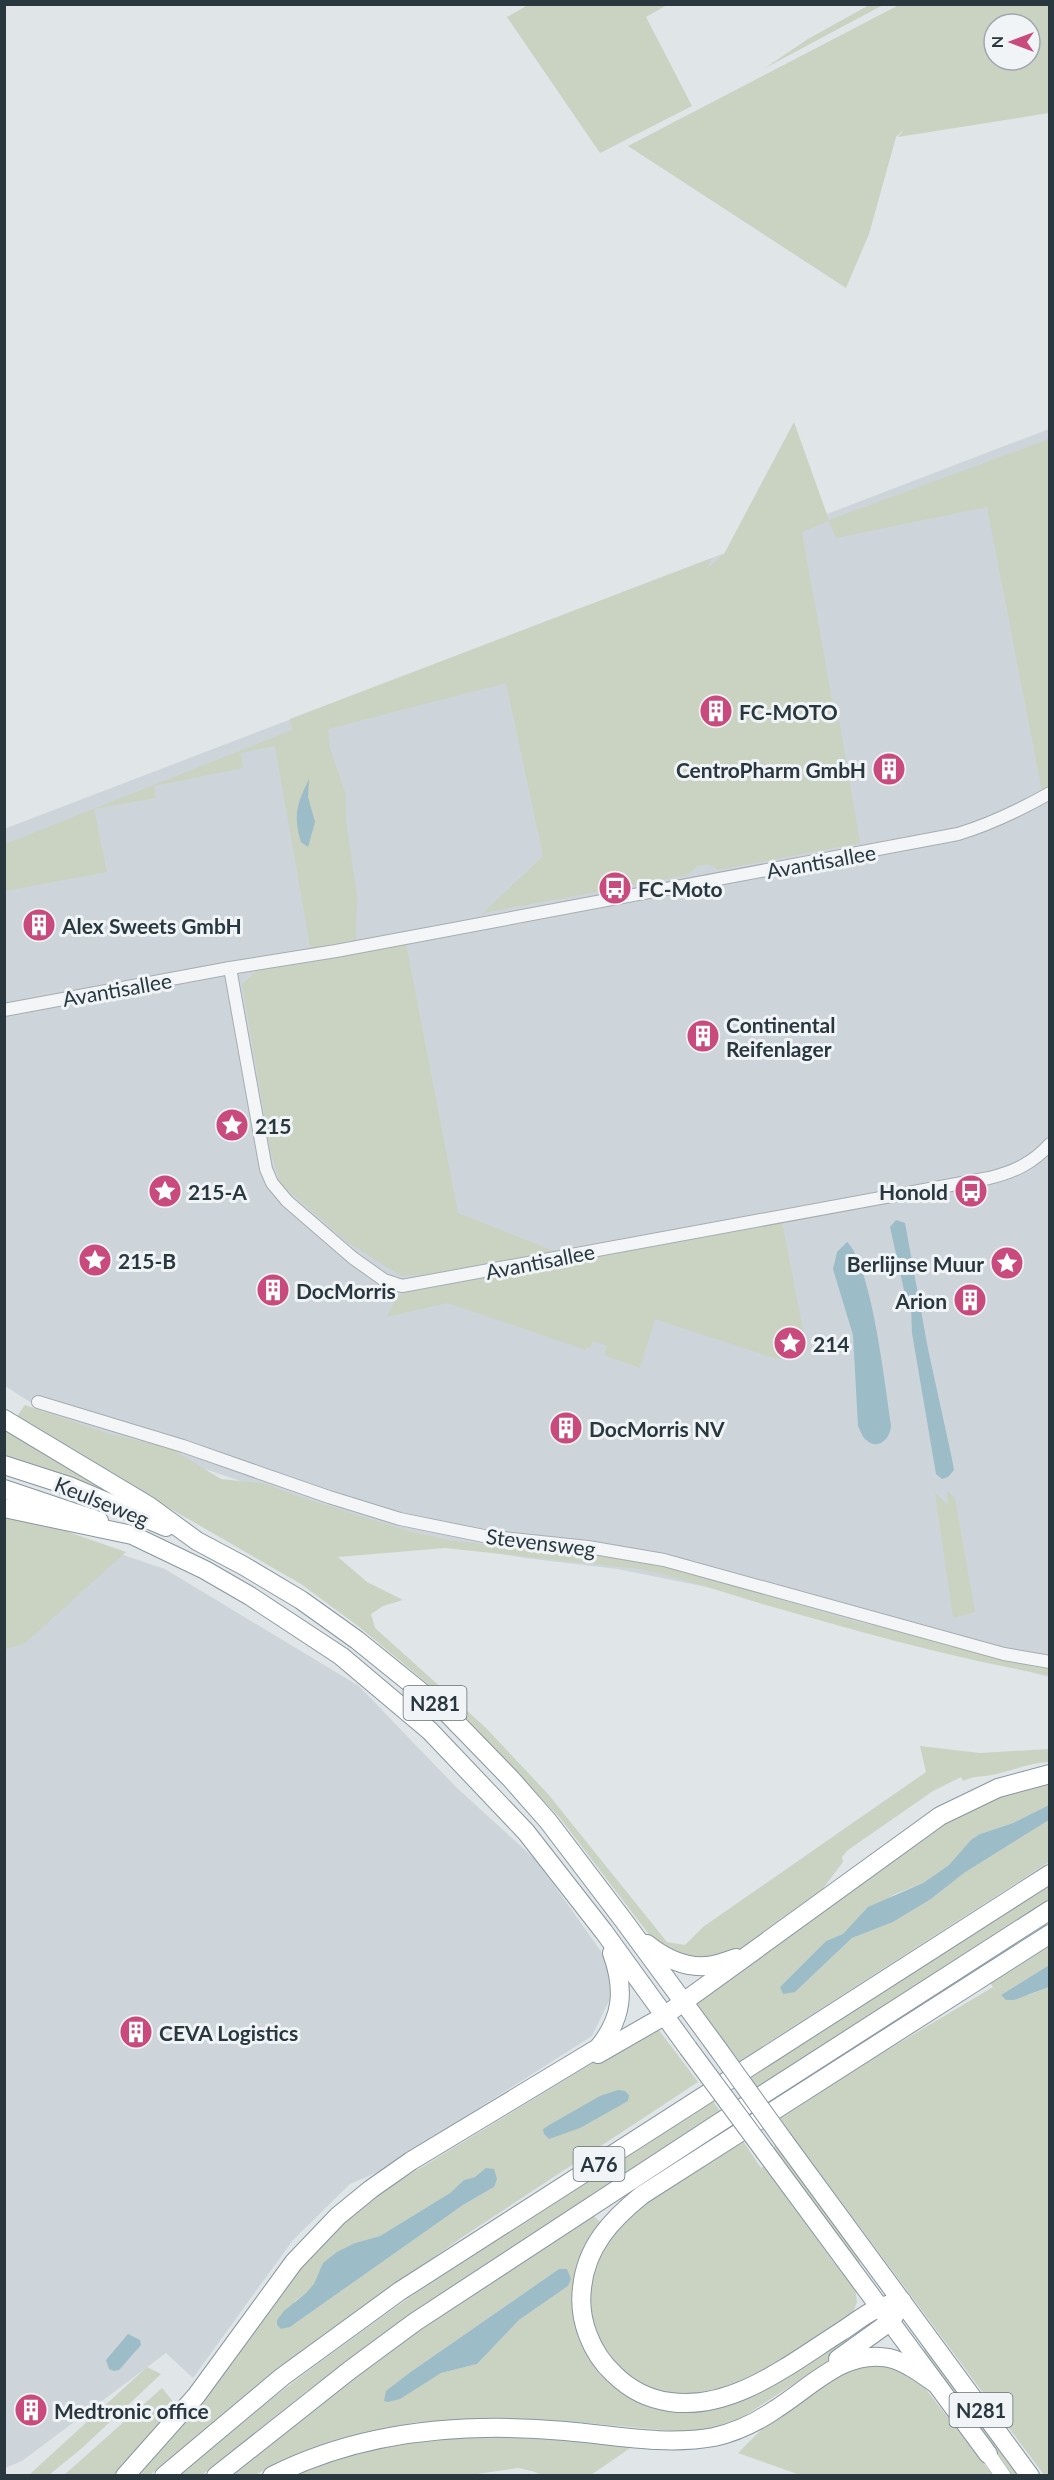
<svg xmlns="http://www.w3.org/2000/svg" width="1054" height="2480" font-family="Lato,sans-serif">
<rect width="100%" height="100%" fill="#e0e5e8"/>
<g fill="#ced5da">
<path d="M1049,429v1248l-342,-90 -90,-18 -92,-11 -53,-9 -167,-46 -100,-34 -136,-42 -64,-41 -1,-557z"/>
<path d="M4,1515l161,54 194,117 97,101 80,73 84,118 -28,58 -214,136 -28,12 -57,56 -100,138 -27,-25 -144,108 -17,7z"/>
</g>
<g fill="#cad2c2" fill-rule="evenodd">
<path d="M871,4l12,1 -118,63 43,-29z"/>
<path d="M528,5h139l-21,12 46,89 -92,47 -93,-136z"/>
<path d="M899,5h150v108l-151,24 7,-9 -9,9 -27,97 -23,54 -218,-142zM994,24h36v36h-36z"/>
<path d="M794,422l35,98 220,-81 1,347 -8,5 -55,-284 -151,31 -7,-17 -27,11 29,163 8,24 21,124 -142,27 -9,-6 -12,2 -9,9 -205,38 60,-57 -37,-173 -178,46 2,19 16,47v27l11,72 -1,48 -45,10 -36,-206 -34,7 2,15 -89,18 2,12 -62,11 13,63 -102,19v-47l287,-114 -2,-11 422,-161 -4,10 16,-14z"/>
<path d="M406,944l52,269 96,38 -127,24 -26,1 -54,-34 -66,-58 -10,-30 -29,-170 17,-15z"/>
<path d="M782,1223l23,116c-8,16 -10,17 -28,20l-122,-40 -15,49 -36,-13 3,-9 -14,-5 -3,7 -3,-1 -1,3 -138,-47 -62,14 12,-21 13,-6z"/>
<path d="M25,1405l84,29 61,14 51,31 46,5 27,11 114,36 46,10 187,20 30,6 182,54 196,46v8c-88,-15 -182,-41 -269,-66 -47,-13 -92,-30 -140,-40l-195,-21 -107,9 29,25 36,18 -20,6 -12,8 4,14 110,99 63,67 119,148 18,3 18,-18 223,-155 -6,-26 60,7 69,-4v13c-20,1 -38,9 -57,13 -11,2 -19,1 -29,6l-2,-4 -28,14 -85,59 -6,7 1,5 -22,29 -83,61 -34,9 -47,-16 -97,-127 -104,-111 -98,-81 -57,-42 -286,-165z"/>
<path d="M4,1423l131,81 -130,-48z"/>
<path d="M947,1491l8,7 20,114 -22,6 -18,-125 13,12z"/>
<path d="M5,1515l26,4 95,33 -102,92 -19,5z"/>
<path d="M1049,1777v28l-36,18 -33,11 -31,31 -26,18 -30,12 -50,39 -17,7 -46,46 15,5 57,-54 41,-16 38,-23 33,-26 85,-53v42l-311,200 -43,-61 251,-183z"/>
<path d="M1049,1880v21l-292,186 -11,-15z"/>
<path d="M1049,1942v23l-48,30h28l20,-8v488h-5l-265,-357 68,-44 146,-87 -4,-6z"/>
<path d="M655,2025l43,57 -234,154 -153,108 -161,131 -14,1 97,-114 60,-86 51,-57 34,-25zM628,2101l-16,8 -61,15 38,-20zM475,2177l19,10 -31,18 -173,122 5,-26 11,-8 49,-50 25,-7 70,-43 14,-13z"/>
<path d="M709,2096l11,15 -256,167 -156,112 -106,85 -25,1c166,-142 351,-259 532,-380z"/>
<path d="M743,2141l18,27 3,-2 68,94 23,27 2,15 -6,15 -69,43 -56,30 -55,7 -41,-16 -27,-34 -12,-33 -3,-30 8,-23 15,-27 33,-31z"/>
<path d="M777,2145l89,113 -12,9 -85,-117z"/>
<path d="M593,2215l10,10 -28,69 39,85 71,28 158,-73 8,13 -113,73 -27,10 -26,2 -99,-9 -80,-4 -88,3 -42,8 -44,11 -51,21 -26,13 -25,1 118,-98zM559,2269l9,17 -49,34 -42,44 -36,9 -18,10 -11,-12z"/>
<path d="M926,2348l93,127h-13l-88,-121z"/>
<path d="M884,2362l37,21 72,92h-193l-62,-22 31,-31 73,-53z"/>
<path d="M147,2367l14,7 -79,74 -33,27h-20z"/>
<path d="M162,2388l17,21 -61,66 -55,1z"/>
<path d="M446,2437h59l131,7 -45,31h-49l-10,-4 -14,-3 -55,8h-169l37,-16 37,-11z"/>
</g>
<g fill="#9cbcc7">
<path d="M309,779l-1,18 7,25 -7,25 -7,-5c-8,-28 -4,-38 8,-63z"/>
<path d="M896,1220l9,3 23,126 24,110 2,11 -6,7 -6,2 -6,-5 -24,-141 -1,-27 -7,-16 -14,-63z"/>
<path d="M847,1242c25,24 38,145 44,183 0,13 -13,27 -26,14 -3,-3 -5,-9 -7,-13l-5,-91 -20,-66 4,-17z"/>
<path d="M1049,1805v15l-85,53 -33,26 -38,23 -41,16 -57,54 -12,2 -3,-7 46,-46 17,-7 25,-27 55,-24 26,-18 22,-25 9,-6 33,-11z"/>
<path d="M1049,1965v22l-35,13h-8l-5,-5z"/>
<path d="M618,2090l7,1 4,4 -1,6 -48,27 -31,11 -5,-5 -1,-5 8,-5 49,-28z"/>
<path d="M486,2168l8,1 3,10 -3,8 -31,18 -173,122 -9,2 -4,-4v-5l7,-9 22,-18 8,-9 9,-21 14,-11 18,-9 25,-7 70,-43 14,-13 11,-3z"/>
<path d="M559,2269h8l4,10 -3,7 -49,34 -42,44 -36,9 -41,26 -12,3 -4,-1 2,-10 26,-20z"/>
<path d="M128,2334l12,6 1,5 -22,25 -5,1 -5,-2 -3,-9z"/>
</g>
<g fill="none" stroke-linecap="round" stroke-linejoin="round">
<g stroke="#a5adb2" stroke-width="14">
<g id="minor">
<path d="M230,968l36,201 6,14 15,18 66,57 31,22 18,6 587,-108c25,-6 44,-15 61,-34"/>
<path d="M4,1010l226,-42 106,-17 622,-117c33,-10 62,-24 92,-41"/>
<path d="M38,1402l145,44 146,51 71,22 84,17 104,11 76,13 340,94 46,8"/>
</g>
</g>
<g stroke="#a0adb4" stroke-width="16">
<path id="major" d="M988,2454l15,22"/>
</g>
<g stroke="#88969f" stroke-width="20">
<g id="highway">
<path d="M4,1419l145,87 48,35 47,25 57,34 56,40 89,72 65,67 37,42 76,100 94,128"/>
<path d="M4,1465l65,21 97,41"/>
<path d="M4,1489l95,32"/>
<path d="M4,1508l128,27 73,35 45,26 91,60 89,75 96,101 78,100 84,116"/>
<path d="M647,1944c20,16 45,27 71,20 6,-2 12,-4 18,-6"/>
<path d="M598,2054l66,-38 276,-200 58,-28 52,-14"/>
<path d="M784,2141l246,335"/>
<path d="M765,2152l223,302"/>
<path d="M902,2301c-29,6 -36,14 -60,30 -51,32 -109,80 -172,71 -22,-3 -41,-13 -56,-28 -23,-21 -36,-55 -32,-86 4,-41 29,-68 60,-93l408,-261"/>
<path d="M838,2359l53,-38 6,-10"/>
<path d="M125,2476l71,-80 98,-134 44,-46 33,-27 40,-28 187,-113c25,-30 27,-59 14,-95"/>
<path d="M164,2476l118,-99 118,-86 650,-417"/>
<path d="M216,2476l134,-106 65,-48 299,-196 336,-216"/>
<path d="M272,2476c91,-46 193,-54 293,-45 49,4 100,15 149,6 23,-5 43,-15 62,-28 35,-22 68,-60 113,-51 17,4 33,16 47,26"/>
</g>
</g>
<use href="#minor" stroke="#f3f5f7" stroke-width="12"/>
<use href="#major" stroke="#fff" stroke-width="15"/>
<use href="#highway" stroke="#fff" stroke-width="18"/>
<g stroke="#88969f" stroke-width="20" stroke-linecap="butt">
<g id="highway-bridge">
<path d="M688,2048l77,104"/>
<path d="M718,2049l66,92"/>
</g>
</g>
<use href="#highway-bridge" stroke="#fff" stroke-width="18"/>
</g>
<defs>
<g id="building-disc" transform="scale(1.725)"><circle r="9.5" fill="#c94a7c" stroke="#f0f4f6"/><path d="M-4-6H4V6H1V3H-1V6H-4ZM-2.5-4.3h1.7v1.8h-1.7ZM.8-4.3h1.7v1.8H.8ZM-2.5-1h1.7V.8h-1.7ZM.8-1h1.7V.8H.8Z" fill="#fff"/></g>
<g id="bus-disc" transform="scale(1.725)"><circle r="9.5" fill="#c94a7c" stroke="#f0f4f6"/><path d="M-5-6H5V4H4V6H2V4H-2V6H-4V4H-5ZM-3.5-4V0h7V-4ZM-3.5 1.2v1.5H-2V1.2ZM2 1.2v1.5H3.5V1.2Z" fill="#fff"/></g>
<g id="sight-disc" transform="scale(1.725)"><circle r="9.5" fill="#c94a7c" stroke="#f0f4f6"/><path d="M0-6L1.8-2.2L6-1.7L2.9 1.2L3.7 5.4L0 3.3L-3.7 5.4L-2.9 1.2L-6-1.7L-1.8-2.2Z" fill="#fff"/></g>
</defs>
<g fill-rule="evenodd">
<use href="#building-disc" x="716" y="711"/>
<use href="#building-disc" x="889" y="769"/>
<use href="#bus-disc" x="615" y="888"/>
<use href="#building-disc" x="39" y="925"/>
<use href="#building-disc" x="703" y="1036"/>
<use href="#sight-disc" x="232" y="1125"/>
<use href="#sight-disc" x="165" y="1191"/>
<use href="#bus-disc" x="971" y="1191"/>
<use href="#sight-disc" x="95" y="1260"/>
<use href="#sight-disc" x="1007" y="1263"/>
<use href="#building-disc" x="273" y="1290"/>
<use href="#building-disc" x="970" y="1300"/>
<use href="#sight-disc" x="790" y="1343"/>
<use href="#building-disc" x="566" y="1428"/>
<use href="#building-disc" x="136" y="2032"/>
<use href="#building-disc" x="31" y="2410"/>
</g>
<g text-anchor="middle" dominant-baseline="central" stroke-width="6" stroke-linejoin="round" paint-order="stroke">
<g fill="#f0f4f6" stroke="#657076" stroke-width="1.5">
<rect x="403.5" y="1686" width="63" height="34" rx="4.5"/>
<rect x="573.5" y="2147" width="51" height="34" rx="4.5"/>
<rect x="949.5" y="2393" width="63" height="34" rx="4.5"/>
</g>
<g font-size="20" font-weight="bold" fill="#29373f">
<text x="435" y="1703">N281</text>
<text x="599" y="2164">A76</text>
<text x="981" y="2410">N281</text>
</g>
<g font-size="21" font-weight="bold" fill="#29373f" stroke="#f0f4f6" text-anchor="start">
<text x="739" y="711">FC-MOTO</text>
<text x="866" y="769" text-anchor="end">CentroPharm GmbH</text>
<text x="638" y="888">FC-Moto</text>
<text x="62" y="925">Alex Sweets GmbH</text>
<text x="726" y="1024">Continental<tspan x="726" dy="24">Reifenlager</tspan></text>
<text x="255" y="1125">215</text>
<text x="188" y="1191">215-A</text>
<text x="948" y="1191" text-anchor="end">Honold</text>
<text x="118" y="1260">215-B</text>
<text x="984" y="1263" text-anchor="end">Berlijnse Muur</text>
<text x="296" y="1290">DocMorris</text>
<text x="947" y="1300" text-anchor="end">Arion</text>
<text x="813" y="1343">214</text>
<text x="589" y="1428">DocMorris NV</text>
<text x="159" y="2032">CEVA Logistics</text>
<text x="54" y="2410">Medtronic office</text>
</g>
<g font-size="21" fill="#29373f" stroke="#f0f4f6">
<text transform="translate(821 861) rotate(-10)">Avantisallee</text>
<text transform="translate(117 989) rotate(-10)">Avantisallee</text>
<text transform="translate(540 1261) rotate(-11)">Avantisallee</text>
<text transform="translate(102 1501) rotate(22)">Keulseweg</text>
<text transform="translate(541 1542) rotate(7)">Stevensweg</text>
</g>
</g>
<rect width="1054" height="2480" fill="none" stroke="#29373f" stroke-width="12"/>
<g transform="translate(1012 42) rotate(270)"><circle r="28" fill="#f0f4f6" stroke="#a0a8ad" stroke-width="1.5"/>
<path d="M0-4.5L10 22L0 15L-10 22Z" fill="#c94a7c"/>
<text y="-9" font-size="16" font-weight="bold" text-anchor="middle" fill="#29373f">N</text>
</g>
</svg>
